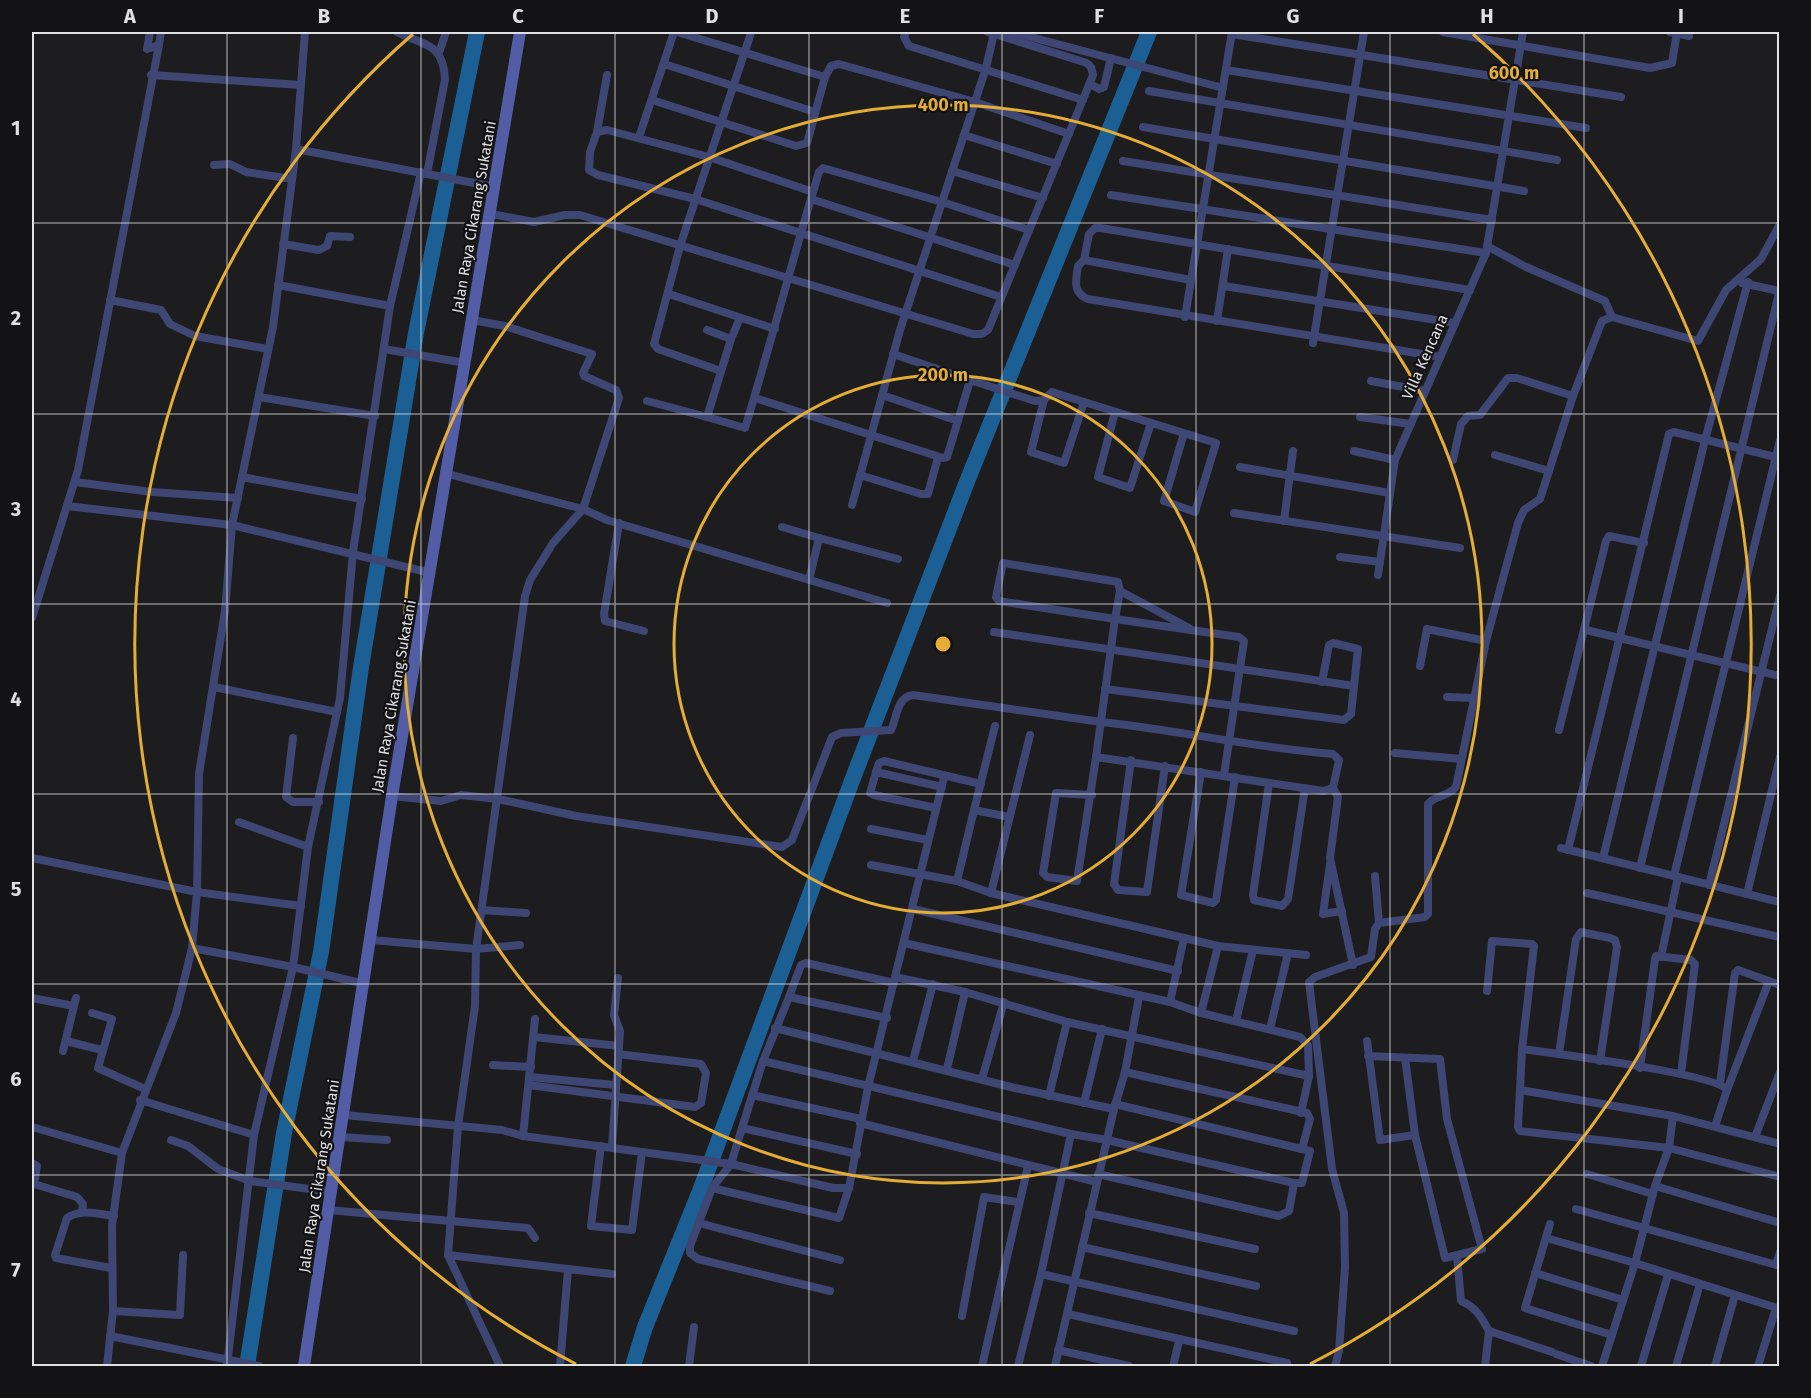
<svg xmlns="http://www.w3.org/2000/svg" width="1811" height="1398" font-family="'Fira Sans',sans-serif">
<rect width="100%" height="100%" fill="#1d1c1e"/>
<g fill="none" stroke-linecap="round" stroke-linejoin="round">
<g stroke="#1b5f94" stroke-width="16">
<path d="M247,1366l37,-233 37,-181 40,-285 55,-334 61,-301"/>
<path d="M633,1366l12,-39 55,-136 153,-413 115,-299 181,-447"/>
</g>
<g stroke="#3e4673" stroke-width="8">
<path d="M150,32l-3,17 12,-4 2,-13"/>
<path d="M397,32c27,14 46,10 48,47l-18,95"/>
<path d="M677,32l148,45"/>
<path d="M906,32l-2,5 5,9 174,54"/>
<path d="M1012,32l211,56"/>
<path d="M1443,32l207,36 22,-5 5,-31"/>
<path d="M1670,32l19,4"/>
<path d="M1232,34l389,63"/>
<path d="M439,53l7,-21"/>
<path d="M664,64l151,48"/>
<path d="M1226,70l360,58"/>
<path d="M151,75l150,10"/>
<path d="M1090,84l9,5 5,-2 7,-29"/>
<path d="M1149,91l408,69"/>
<path d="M652,100l144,46 11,-3 18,-66 6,-11 8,-2 136,38 94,32"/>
<path d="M1143,127l381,64"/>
<path d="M597,132l10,-57"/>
<path d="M964,135l93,29"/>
<path d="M639,137l35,-105"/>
<path d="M296,149l199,38"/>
<path d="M1123,161l369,59"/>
<path d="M214,165l16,-1 16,8 46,7"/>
<path d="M952,171l91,27"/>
<path d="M813,192l-104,-35 -102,-27 -10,2 -7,20 -1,18 9,5 97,24 306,98"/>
<path d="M1111,195l375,58"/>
<path d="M811,199l204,66"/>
<path d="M491,214l43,8 31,-7h15l393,119h9l6,-4 105,-255 -2,-8 -4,-4 -99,-31"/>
<path d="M283,244l36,6 8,-4 3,-10 20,1"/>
<path d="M1487,246l39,21 79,34 7,16"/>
<path d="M1084,260l5,-26 6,-6h6l369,62"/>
<path d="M1191,280l-107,-20 -6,6c-2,14 -6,27 10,33l352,58"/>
<path d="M1742,283l37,8"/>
<path d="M278,285l112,21"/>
<path d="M1224,286l231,37"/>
<path d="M669,294l106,35"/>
<path d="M110,300l51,10 9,14 25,12 73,13"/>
<path d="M1185,317l47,-285"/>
<path d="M740,318l-9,21 -24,78 38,11c26,-85 48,-171 74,-256l4,-4 119,34 87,28"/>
<path d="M472,320l33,6 87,28 -9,19 1,3 32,14 3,8 -36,111 -30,34 -23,37 -5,16 -49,353 -1,57 -17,120 -10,129 52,111"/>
<path d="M1217,321l11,-72"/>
<path d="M707,330l24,9"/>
<path d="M1313,343l51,-311"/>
<path d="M384,349l81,14"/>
<path d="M721,371l-63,-22 -4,-5 26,-98 71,-213"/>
<path d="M967,379l68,22 9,-1 8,-8 164,51 -21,69 -31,-11 20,-68"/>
<path d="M1371,381l54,10"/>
<path d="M882,395l76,26"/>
<path d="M259,397l116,19"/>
<path d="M755,398l188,60 4,-1 22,-73 -2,-5 -74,-25"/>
<path d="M1044,400l-13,52 33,11 20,-61"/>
<path d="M647,401l60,16"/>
<path d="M1115,412l-17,65 32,11 21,-65"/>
<path d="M1360,417l51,7"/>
<path d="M1354,451l41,9"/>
<path d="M1495,455l54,16"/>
<path d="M1453,460l8,-36 7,-8 12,-1 28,-37h9l56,18"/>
<path d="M1240,467l150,26"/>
<path d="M448,474l135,35 24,11 280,83"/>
<path d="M860,475l61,19h7l10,-37"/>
<path d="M242,477l120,22"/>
<path d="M75,482l77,10 86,6"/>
<path d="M852,505l48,-175 86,-262 8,-35"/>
<path d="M67,506l165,19 199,48"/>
<path d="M1234,513l226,35"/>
<path d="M1284,521l9,-70"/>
<path d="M619,523l-15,91 1,7 39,10"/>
<path d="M782,527l37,11"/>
<path d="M1340,557l40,5"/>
<path d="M1003,563l115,19 2,9 -5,28 -116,-18 -3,-4z"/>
<path d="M1378,575l17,-115 91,-207 37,-221"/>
<path d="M809,580l10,-42 79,21"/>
<path d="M1120,591l69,37"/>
<path d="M32,618l46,-148 81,-425"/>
<path d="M1586,630l194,46"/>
<path d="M994,632l360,54 4,-37 -25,-6 -4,2 -7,37"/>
<path d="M1420,666l7,-37 59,12"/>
<path d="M214,687l123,25"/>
<path d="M1105,689l239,31 7,-6 3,-28"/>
<path d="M1447,697l28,1"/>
<path d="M995,726l-21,84 35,7"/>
<path d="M1559,730l47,-189 3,-5 35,7"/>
<path d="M293,738l-7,59 7,5h26"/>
<path d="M1395,753l66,6"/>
<path d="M1131,760l-17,124 4,6 29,2 18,-126"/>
<path d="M876,772l3,-9 5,-2 97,23"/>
<path d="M1201,772l-20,123 32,8 3,-3 19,-123"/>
<path d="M1269,783l-16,112 1,5 28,6 6,-7 17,-111"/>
<path d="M1333,788l5,9 -8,61 23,107"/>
<path d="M1092,795l-36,-2 -13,80 4,4 30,4 19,-124"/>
<path d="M392,796l49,5 20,-6 37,4 78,17 206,31 10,-7 40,-103 9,-4 50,-3c6,-11 5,-33 22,-35l188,27c77,8 154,26 232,32l6,6 -6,28 -10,3 -227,-34c6,-46 13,-92 19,-138l124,18 5,4 -20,134"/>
<path d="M936,808l-62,-13 -4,-2 6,-21 66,15"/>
<path d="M239,822l69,25"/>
<path d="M871,829l57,11"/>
<path d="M1561,848l219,54"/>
<path d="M1568,850l101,-416 5,-2 106,26"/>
<path d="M32,858l165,34 104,14"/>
<path d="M1603,858l102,-418 43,-158"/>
<path d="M1330,864l-7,50 19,-3"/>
<path d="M871,865l86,16 34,12 193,45 -14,64"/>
<path d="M1640,868l140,-579"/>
<path d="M1375,876l4,47"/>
<path d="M1674,876l106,-436"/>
<path d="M957,881l17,-71"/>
<path d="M1709,885l71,-289"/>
<path d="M991,893l39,-158"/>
<path d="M1587,893l193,44"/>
<path d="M1747,894l33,-137"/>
<path d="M913,909l265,62"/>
<path d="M482,910l44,3"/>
<path d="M1184,938l34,8 88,9"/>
<path d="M371,940l105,9 44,-4"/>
<path d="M904,943l266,59 31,11 99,24 8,8 1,31"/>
<path d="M192,948l101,19 72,17"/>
<path d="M1661,957l17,-80"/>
<path d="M895,977l70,15 102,30 242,54 -8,37"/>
<path d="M1487,991l5,-50 40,3 2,2 -12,103 -2,41 153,26 107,28"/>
<path d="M789,997l12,-32 5,-2 88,20"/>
<path d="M32,998l42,8"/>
<path d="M92,1013l20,6 -14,49 47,21"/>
<path d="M1201,1013l17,-67"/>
<path d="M1236,1021l17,-71"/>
<path d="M775,1028l240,60 99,21"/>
<path d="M1270,1029l18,-76"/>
<path d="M534,1037l85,9"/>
<path d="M66,1041l36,9"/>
<path d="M1367,1041l13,99 35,-5"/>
<path d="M1522,1049c29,4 195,25 205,41l-12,36"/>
<path d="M63,1051l13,-53"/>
<path d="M1559,1054l17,-115 5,-7 29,6 5,2 2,7 -17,114"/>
<path d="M1368,1056l72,3 7,60 35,130 -37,9 -30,-123 -10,-77"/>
<path d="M763,1061l308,73 36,6 187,43h8l8,-32 -195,-47"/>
<path d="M913,1061l20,-77"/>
<path d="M493,1065l38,2"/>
<path d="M1640,1068l15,-109 1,-3 35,4 4,4 -14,110"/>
<path d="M947,1069l18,-77"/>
<path d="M1125,1072l182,41 3,6 -8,30"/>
<path d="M530,1077l85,8"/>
<path d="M982,1079l22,-77"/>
<path d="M1720,1083l15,-110 3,-3 42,15"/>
<path d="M529,1085l166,22 6,-4 5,-30 -5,-9 -83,-10"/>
<path d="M1520,1090l-2,37 2,4 149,17 4,-32"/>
<path d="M1727,1090l42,-109"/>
<path d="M752,1095l109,24"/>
<path d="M1049,1096l18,-74"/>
<path d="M140,1100l114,35"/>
<path d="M1084,1103l18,-74"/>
<path d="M344,1115l158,15 21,6 208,28 102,24h16l19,-101 76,-310"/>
<path d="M860,1123l237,59"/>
<path d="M32,1127l90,26"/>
<path d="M742,1128l-11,36 -19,24 -22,58v7l8,6 132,32"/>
<path d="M1071,1134l-30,140 253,57"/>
<path d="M523,1136l12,-117"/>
<path d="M341,1137l46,3"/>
<path d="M1755,1137l25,-65"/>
<path d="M171,1140l17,6 30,23 32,12 82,11"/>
<path d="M601,1146l-10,80 41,4 10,-78"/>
<path d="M612,1147l7,-101 1,-15 -6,-16 4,-37"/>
<path d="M857,1154l-115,-26 21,-67 26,-64 98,21"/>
<path d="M32,1163l5,3 -3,18 43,13 6,7 -1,8"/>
<path d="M1098,1174l181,42 10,-5 5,-28"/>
<path d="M1587,1174l66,20"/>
<path d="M1780,1177l-111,-29 -14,38 -20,77 145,46"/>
<path d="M1655,1186l125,37"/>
<path d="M712,1188l127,30 10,-30"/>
<path d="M1576,1209l204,57"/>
<path d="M329,1210l199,18 7,10"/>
<path d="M1089,1213l166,36"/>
<path d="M699,1223l141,37"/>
<path d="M1550,1224l-25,84 87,27"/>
<path d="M1546,1238l89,25 -33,103"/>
<path d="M1082,1247l174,39"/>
<path d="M448,1255l120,14"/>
<path d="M1457,1256l4,45c15,6 20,16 28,30"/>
<path d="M1776,1265l4,-13"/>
<path d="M111,1268l-55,-10 -1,-3 12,-37c14,-10 31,-4 47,-2"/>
<path d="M1535,1273l88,27"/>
<path d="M113,1311l67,4 3,-60"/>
<path d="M1068,1314l219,49"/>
<path d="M962,1316l22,-119 34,5"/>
<path d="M110,1336l149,30"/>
<path d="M1058,1350l71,16"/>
<path d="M1556,1354l35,12"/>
<path d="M107,1366l6,-55 -1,-86 10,-72 54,-140 16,-65 5,-56 2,-118 26,-163 7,-86 41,-198 23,-178 9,-117"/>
<path d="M227,1366l27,-231 39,-168 15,-120 32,-149 13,-146 37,-246 31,-134"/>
<path d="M560,1366l8,-97 44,5"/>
<path d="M689,1366l5,-39"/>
<path d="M982,1366l46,-200"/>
<path d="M1018,1366l23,-92"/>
<path d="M1055,1366l59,-257 11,-37 14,-75"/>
<path d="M1173,1366l6,-25"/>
<path d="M1335,1366l4,-15 6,-84 -1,-54 -12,-44 -23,-187 6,-5 56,-20 4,-28 4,-6 46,-6 3,-3v-110c7,-9 20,-7 28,-17l30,-146 32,-118 6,-13 16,-11 33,-103 29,-75 10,-4 86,24 28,-51 35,-31 19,-35"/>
<path d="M1485,1366l4,-35 63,21"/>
<path d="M1641,1366l27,-91"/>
<path d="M1676,1366l24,-82"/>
<path d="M1715,1366l20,-71"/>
<path d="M1758,1366l18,-58"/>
</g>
<path stroke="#525da5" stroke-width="12" d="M304,1366l88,-570 128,-764"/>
</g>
<path fill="none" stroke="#e0e0e2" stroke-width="1.5" stroke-opacity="0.55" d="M227,32v1334M421,32v1334M615,32v1334M809,32v1334M1002,32v1334M1196,32v1334M1390,32v1334M1584,32v1334M32,223h1748M32,414h1748M32,604h1748M32,794h1748M32,984h1748M32,1175h1748"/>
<g fill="none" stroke="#e4ad35" stroke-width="3">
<circle cx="943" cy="644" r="269"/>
<circle cx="943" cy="644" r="539"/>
<path d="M576 1364A808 808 0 0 1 413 34M1473 34A808 808 0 0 1 1310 1364"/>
</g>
<g text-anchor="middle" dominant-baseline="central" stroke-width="4.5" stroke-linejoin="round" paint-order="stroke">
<g font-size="15" fill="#e0e0e2" stroke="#131315">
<text transform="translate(474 217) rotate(-80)">Jalan Raya Cikarang Sukatani</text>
<text transform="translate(1425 357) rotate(-66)">Villa Kencana</text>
<text transform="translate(394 696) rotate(-80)">Jalan Raya Cikarang Sukatani</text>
<text transform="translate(319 1176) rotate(-81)">Jalan Raya Cikarang Sukatani</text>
</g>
</g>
<circle cx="943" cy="644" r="9" fill="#e4ad35" stroke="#131315" stroke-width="3"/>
<g font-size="18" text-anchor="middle" font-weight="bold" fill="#e4ad35" stroke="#131315" stroke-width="4.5" stroke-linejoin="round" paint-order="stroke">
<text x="1514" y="79">600 m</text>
<text x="943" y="111">400 m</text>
<text x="943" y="381">200 m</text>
</g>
<rect width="1811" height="1398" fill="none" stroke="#131315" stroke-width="66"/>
<rect x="33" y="33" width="1745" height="1332" fill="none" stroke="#e0e0e2" stroke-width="2"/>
<g font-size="20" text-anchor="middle" font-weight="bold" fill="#e0e0e2">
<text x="130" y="23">A</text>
<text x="324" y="23">B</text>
<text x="518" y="23">C</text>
<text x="712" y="23">D</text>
<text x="905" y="23">E</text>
<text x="1099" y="23">F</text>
<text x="1293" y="23">G</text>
<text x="1487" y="23">H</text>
<text x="1681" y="23">I</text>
<text x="16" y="135">1</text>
<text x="16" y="325">2</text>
<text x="16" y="516">3</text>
<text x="16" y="706">4</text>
<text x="16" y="896">5</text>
<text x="16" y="1086">6</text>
<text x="16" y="1277">7</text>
</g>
</svg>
